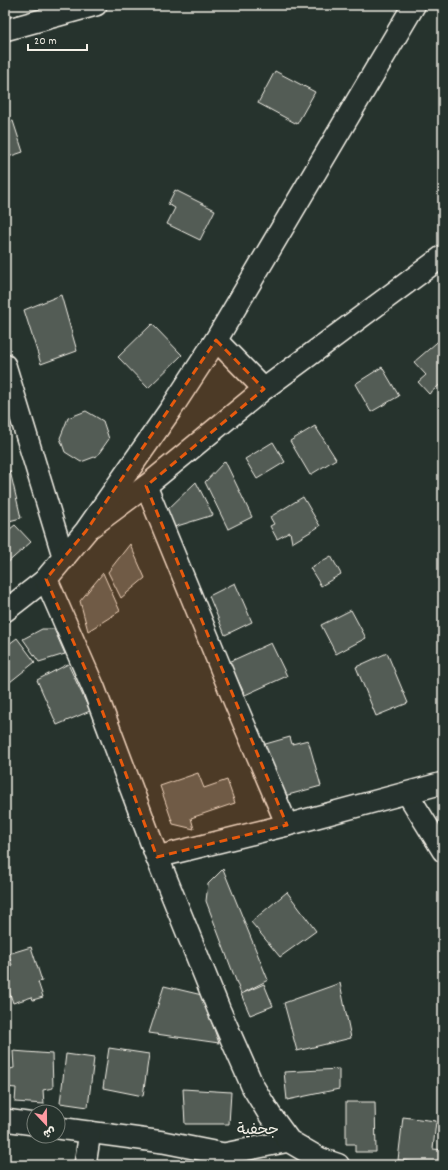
<svg xmlns="http://www.w3.org/2000/svg" width="448" height="1170" font-family="Dekko,'Playpen Sans Arabic',sans-serif">
<rect width="100%" height="100%" fill="#26332d"/>
<filter id="ink" filterUnits="userSpaceOnUse"><feTurbulence type="fractalNoise" baseFrequency=".025" numOctaves="2"/><feDisplacementMap in="SourceGraphic" scale="8" xChannelSelector="R" yChannelSelector="G"/><feConvolveMatrix kernelMatrix="1 2 1 2 8 2 1 2 1" color-interpolation-filters="sRGB"/></filter>
<g filter="url(#ink)">
<g fill="#525c55" stroke="#f4f1e8">
<path d="M275,71l40,21 -18,32 -39,-21z"/>
<path d="M13,121l10,31 -18,6v-35z"/>
<path d="M175,190l40,20 -15,30 -33,-16 8,-16 -7,-4z"/>
<path d="M61,295l16,56 -36,13 -17,-54z"/>
<path d="M152,324l30,31 -34,33 -30,-31z"/>
<path d="M443,337v45l-14,12 -11,-12 8,-7 -12,-13z"/>
<path d="M382,367l17,29 -28,16 -16,-28z"/>
<path d="M86,411l17,10 6,18 -12,17 -16,6 -16,-10 -5,-14 8,-20z"/>
<path d="M315,426l21,33 -26,16 -20,-34z"/>
<path d="M273,442l12,20 -28,17 -12,-20z"/>
<path d="M225,461l27,56 -24,12 -23,-47z"/>
<path d="M10,471l11,47 -16,4v-50z"/>
<path d="M196,482l17,33 -39,12 -8,-16z"/>
<path d="M303,497l17,29 -28,17 -2,-11 -13,7 -7,-13 4,-2 -4,-7z"/>
<path d="M15,525l16,17 -26,23v-32z"/>
<path d="M130,544l15,34 -24,20 -13,-26z"/>
<path d="M331,556l10,18 -20,12 -11,-18z"/>
<path d="M103,573l17,38 -32,20 -8,-30z"/>
<path d="M235,583l17,39 -27,13 -16,-39z"/>
<path d="M351,610l15,28 -30,16 -15,-29z"/>
<path d="M42,629h12l11,25 -26,8 -16,-23z"/>
<path d="M17,638l18,24 -30,24v-39z"/>
<path d="M271,643l16,33 -42,19 -16,-33z"/>
<path d="M387,653l21,50 -32,13 -20,-49z"/>
<path d="M68,664l22,47 -33,14 -20,-45z"/>
<path d="M290,737l2,7 16,-4 13,46 -44,12 -15,-53z"/>
<path d="M198,773l6,15 23,-8 8,23 -44,15 3,11 -21,-5 -13,-38z"/>
<path d="M223,869l45,111 -27,14 -35,-93 2,-17z"/>
<path d="M287,892l29,39 -36,26 -29,-35z"/>
<path d="M31,947l11,34 -4,1 5,15 -10,3 -1,-3 -19,6 -8,-24v-12l7,-2 -4,-11z"/>
<path d="M340,983l11,55 -54,13 -13,-48z"/>
<path d="M264,984l9,22 -23,9 -9,-21z"/>
<path d="M164,986l38,9 17,48 -70,-10z"/>
<path d="M109,1048l40,6 -6,42 -40,-8z"/>
<path d="M13,1051l39,3 1,34 -10,2 1,14 -29,-2 1,-14 -11,-1 1,-17 8,-2z"/>
<path d="M66,1054l28,4 -6,49 -28,-4z"/>
<path d="M339,1069v20l-52,11 -3,-28z"/>
<path d="M183,1089l48,3 -2,32h-44z"/>
<path d="M346,1102h29l1,50h-21v-8h-9z"/>
<path d="M403,1117l33,4 -3,28 10,1 -2,15 -43,-5z"/>
</g>
<g fill="none" stroke-linecap="round" stroke-linejoin="round">
<g stroke="#f4f1e8" stroke-width="24">
<g id="minor">
<path d="M5,30l91,-25"/>
<path d="M216,340l48,49"/>
<path d="M5,365l59,194"/>
<path d="M146,486l89,217 52,122"/>
<path d="M91,527l55,-41 118,-97 179,-133"/>
<path d="M5,611l41,-32"/>
<path d="M407,793l36,58"/>
<path d="M157,857l130,-32 156,-42"/>
<path d="M5,1120l29,4"/>
<path d="M58,1128l105,14 61,12 65,-13"/>
<path d="M85,1165l5,-33"/>
</g>
</g>
<g stroke="#f4f1e8" stroke-width="25">
<path id="major" d="M338,1165l-18,-6 -31,-18 -19,-26 -17,-28 -34,-77 -62,-153 -63,-168 -48,-110 40,-48 85,-122 45,-69 198,-335"/>
</g>
<use href="#minor" stroke="#26332d" stroke-width="21"/>
<use href="#major" stroke="#26332d" stroke-width="22"/>
</g>
</g>
<path fill="#e8590c" fill-opacity="0.2" stroke="#e8590c" stroke-width="3" stroke-dasharray="8 5" stroke-linejoin="round" d="M216,340l48,49 -118,97 141,339 -130,32 -63,-168 -48,-110 40,-48z"/>
<g text-anchor="middle" dominant-baseline="central" stroke-width="3" stroke-linejoin="round" paint-order="stroke">
<g font-size="16" fill="#f4f1e8" stroke="#26332d">
<text x="258" y="1130">جحفية</text>
</g>
</g>
<rect width="448" height="1170" fill="none" stroke="#26332d" stroke-width="20"/>
<rect x="10" y="10" width="428" height="1150" fill="none" stroke="#f4f1e8" stroke-width="1.5" filter="url(#ink)"/>
<g transform="translate(46 1124) rotate(158)"><circle r="19" fill="#26332d" stroke="#787f78"/>
<path d="M0-3L7 15L0 10L-7 15Z" fill="#ff9aa2"/>
<text y="-6" font-size="11" font-weight="bold" text-anchor="middle" fill="#f4f1e8">ش</text>
</g>
<path d="M28 44v6h59v-6" fill="none" stroke="#f4f1e8" stroke-width="2"/>
<text x="34" y="44" font-size="12" fill="#f4f1e8" stroke="#26332d" stroke-width="3" paint-order="stroke">20 m</text>
</svg>
